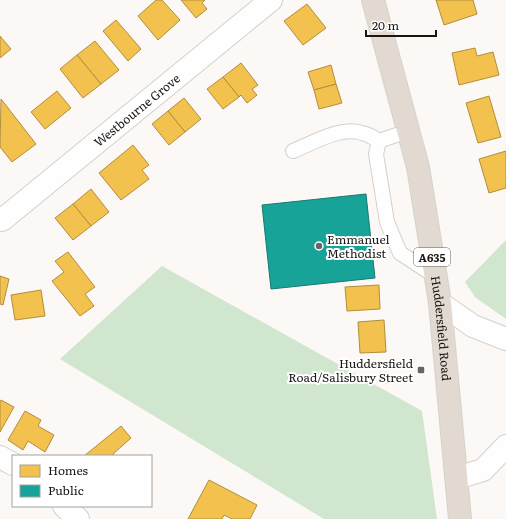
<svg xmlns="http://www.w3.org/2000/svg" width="506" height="519" font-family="Literata,serif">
<rect width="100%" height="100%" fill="#fbf8f5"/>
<g fill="#d0e6cf">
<path d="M506,240v79l-31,-22 -10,-15z"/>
<path d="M162,266l260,145 15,108h-113l-264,-160z"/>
</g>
<g fill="#f2c14e" stroke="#b18e3c">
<path d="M156,0h6l18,20 -22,20 -20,-24z"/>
<path d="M181,0h24l-3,3 5,6 -11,9z"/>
<path d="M436,0h37l4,14 -33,11z"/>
<path d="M307,4l19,24 -23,17 -19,-24z"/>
<path d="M116,20l25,29 -13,12 -25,-30z"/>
<path d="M0,36l11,13 -11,9z"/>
<path d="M95,41l24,29 -18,14 -24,-29z"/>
<path d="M475,48l2,8 16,-4 6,23 -40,10 -7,-32z"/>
<path d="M77,55l24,29 -18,14 -23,-29z"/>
<path d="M241,63l17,22 -6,4 5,6 -10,8 -6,-8 -2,2 -16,-20z"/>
<path d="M331,65l5,19 -22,6 -6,-18z"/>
<path d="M223,77l16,20 -16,12 -16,-20z"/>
<path d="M336,84l6,19 -23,6 -5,-19z"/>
<path d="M57,91l14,17 -26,21 -14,-17z"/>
<path d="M489,96l12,41 -23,6 -12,-40z"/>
<path d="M184,98l17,21 -16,13 -17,-21z"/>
<path d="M1,99l35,45 -24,18 -12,-15z"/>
<path d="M168,111l17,21 -16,13 -17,-21z"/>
<path d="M133,145l16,20 -7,5 7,9 -28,21 -22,-27z"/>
<path d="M506,151v37l-17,5 -10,-34z"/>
<path d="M91,189l18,23 -18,14 -18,-22z"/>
<path d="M73,204l18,22 -18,14 -18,-22z"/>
<path d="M68,252l27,35 -10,7 9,12 -14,10 -28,-35 12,-9 -9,-11z"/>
<path d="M0,276l9,3 -6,26 -3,-1z"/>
<path d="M379,285l1,24 -33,2 -2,-24z"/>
<path d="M41,290l4,26 -30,4 -4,-25z"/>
<path d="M384,320l2,32 -26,1 -2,-31z"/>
<path d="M1,400l13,7 -14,25v-30z"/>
<path d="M25,411l16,9 -3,6 16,9 -9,17 -17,-11 -5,9 -15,-10z"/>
<path d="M121,426l10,12 -18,16 2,2h-31z"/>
<path d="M209,480l48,25 -7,14h-18l-8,-4 -2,4h-34z"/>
</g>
<path fill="#17a398" stroke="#187970" d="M366,194l9,84 -104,11 -9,-84z"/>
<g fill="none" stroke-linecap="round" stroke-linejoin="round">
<g stroke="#d4d1cd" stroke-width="16">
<g id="service">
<path d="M408,131l-29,10 -3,13 11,68 13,31 35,23"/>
<path d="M293,151c20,-8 47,-25 69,-18 6,1 12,5 17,8"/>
</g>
</g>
<g stroke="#d4d1cd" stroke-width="24">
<g id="minor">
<path id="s1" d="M2,220l269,-220"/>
<path d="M440,303l33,23 33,13"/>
<path d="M0,457l13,7"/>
<path d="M457,478l26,-8 23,-24"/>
<path d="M64,506l14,13"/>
</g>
</g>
<g stroke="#d4d3d0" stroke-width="24">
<g id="trunk">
<path id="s2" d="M373,0l45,167 22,136 20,216"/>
</g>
</g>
<use href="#service" stroke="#fefefe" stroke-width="14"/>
<use href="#minor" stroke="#fefefe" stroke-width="22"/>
<use href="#trunk" stroke="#e2d9d1" stroke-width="22"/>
</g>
<g fill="#696561" stroke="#fff" stroke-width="1.5">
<circle cx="319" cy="246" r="4"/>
<rect x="417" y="366" width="8" height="8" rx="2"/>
</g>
<g text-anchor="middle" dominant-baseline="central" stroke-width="4" stroke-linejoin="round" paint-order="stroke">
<rect fill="#fff" stroke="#5f5c59" stroke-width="1" x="414" y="248" width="36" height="18" rx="3"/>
<g font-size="11" font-weight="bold" fill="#1a1612">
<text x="432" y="257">A635</text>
</g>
<g font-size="12" fill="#1a1612" stroke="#fff">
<text stroke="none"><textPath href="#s1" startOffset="174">Westbourne Grove</textPath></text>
<text stroke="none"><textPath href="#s2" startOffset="336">Huddersfield Road</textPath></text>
</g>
<g font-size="12" fill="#1a1612" stroke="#fff" text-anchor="start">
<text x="327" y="239">Emmanuel<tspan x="327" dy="14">Methodist</tspan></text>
<text x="413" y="363" text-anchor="end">Huddersfield<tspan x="413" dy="14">Road/Salisbury Street</tspan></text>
</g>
</g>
<rect x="12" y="455" width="140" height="52" fill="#ffffff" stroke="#a3a2a0"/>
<rect x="20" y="465" width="20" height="12" fill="#f2c14e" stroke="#a3a2a0"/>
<text x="48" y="475" font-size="12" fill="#1a1612">Homes</text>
<rect x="20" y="485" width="20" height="12" fill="#17a398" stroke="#a3a2a0"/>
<text x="48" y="495" font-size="12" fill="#1a1612">Public</text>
<path d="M366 30v6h70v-6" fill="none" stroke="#1a1612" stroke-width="2"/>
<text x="372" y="30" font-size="12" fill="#1a1612" stroke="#ffffff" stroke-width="3" paint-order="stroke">20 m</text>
</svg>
